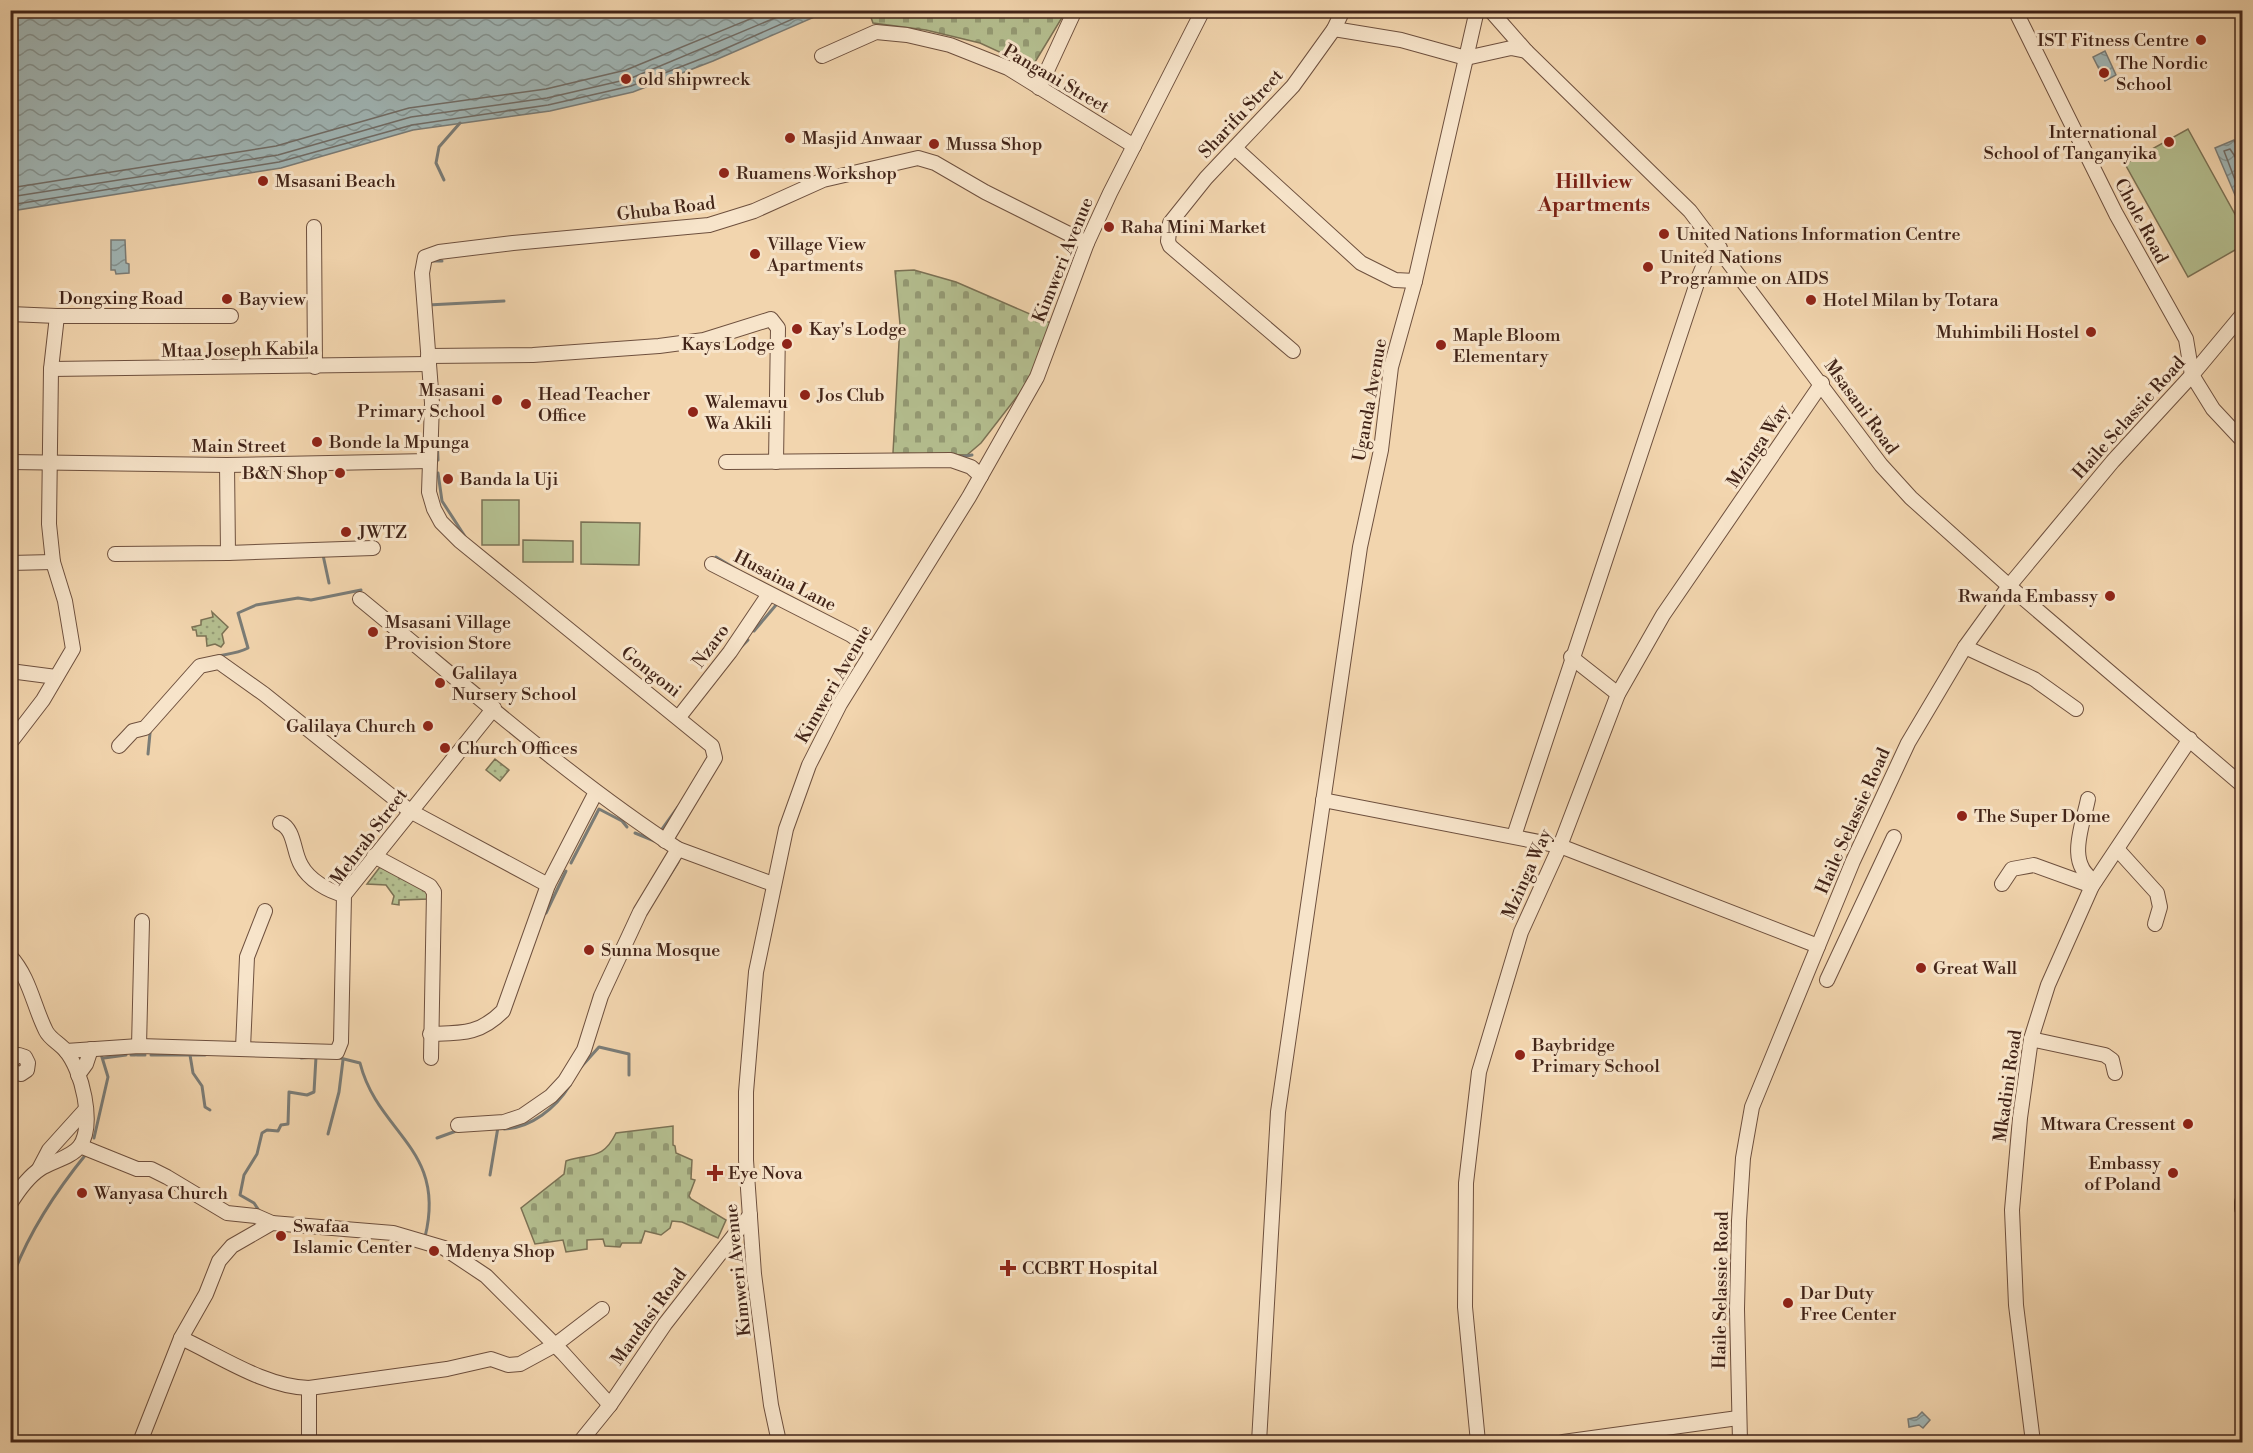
<svg xmlns="http://www.w3.org/2000/svg" width="2253" height="1453" font-family="'Libre Bodoni',serif">
<defs>
<pattern id="cemetery-stones" width="16" height="16" patternUnits="userSpaceOnUse" patternTransform="scale(1.5)"><rect width="16" height="16" fill="#b4be8f"/><path d="M2 7V4a2 2 0 0 1 4 0v3zM10 15v-3a2 2 0 0 1 4 0v3z" fill="#949a74"/></pattern>
<pattern id="garden-dots" width="8" height="8" patternUnits="userSpaceOnUse" patternTransform="scale(1.5)"><rect width="8" height="8" fill="#b4be8f"/><path d="M2 2h.1M6 6h.1" fill="none" stroke="#949a74" stroke-width="1.8" stroke-linecap="round"/></pattern>
<pattern id="water-waves" width="16" height="10" patternUnits="userSpaceOnUse" patternTransform="scale(1.5)"><rect width="16" height="10" fill="#a0b6b6"/><path d="M0 5q4-4 8 0t8 0" fill="none" stroke="#849493"/></pattern>
</defs>
<rect width="100%" height="100%" fill="#f2d5ae"/>
<filter id="stains"><feTurbulence type="fractalNoise" baseFrequency=".00333" numOctaves="4"/><feColorMatrix values="0 0 0 0 .2 0 0 0 0 .09 0 0 0 0 .02 0 0 0 .5 -.17"/></filter>
<radialGradient id="worn" r=".72"><stop offset=".6" stop-color="#630" stop-opacity="0"/><stop offset="1" stop-color="#630" stop-opacity=".3"/></radialGradient>
<g fill="url(#cemetery-stones)" stroke="#7b7154" stroke-width="1.5">
<path d="M871,11l195,-1v1l-34,56 -52,-24 -54,-13 -53,-7 -4,-11z"/>
<path d="M914,270l42,12 97,42 -17,48 -55,71 -14,12 -74,-2 7,-129 -5,-53z"/>
<path d="M673,1126v19l2,1 1,7 16,7 -1,19 4,1 -6,16 2,3 35,21 -8,18 -36,-16 -10,-1 -2,7 -9,7 -16,-4 -4,12h-19l-2,4 -15,-1 -2,-7 -16,1v9l-21,3 -3,-12 -28,4 -14,-36 43,-34 2,-13c25,-8 37,-1 50,-28z"/>
</g>
<g fill="#b4be8f" stroke="#7b7154" stroke-width="1.5">
<path d="M2188,129l54,98v19l-54,31 -63,-113z"/>
<rect x="482" y="500" width="37" height="45"/>
<path d="M581,522l59,1 -1,42 -58,-1z"/>
<path d="M523,540l50,1v21h-50z"/>
</g>
<g fill="url(#garden-dots)" stroke="#7b7154" stroke-width="1.5">
<path d="M212,612l16,15 -6,7 2,9 -3,4 -6,-3 -8,2 -1,-10h-9l-1,-6h-3l-1,-3 9,-2v-5l12,-3z"/>
<path d="M495,759l14,11 -9,11 -14,-11z"/>
<path d="M380,867l49,24v8l-30,1v5l-7,-1 2,-8 -8,-11 -19,-1z"/>
</g>
<g fill="url(#water-waves)" stroke="#7a7c77" stroke-width="1.5">
<path d="M10,11l1,-1 817,1 -115,50 -80,31 -83,19 -137,19 -132,38 -270,43z"/>
<path d="M2105,51l11,24 -11,6 -12,-24z"/>
<path d="M2234,140l8,20v31l-7,4 -20,-47z"/>
<path d="M111,240h14l1,23 3,1v9l-13,1 -1,-4h-4z"/>
<path d="M1922,1412l8,8 -7,8 -4,-3 -10,2 -1,-8 9,-2z"/>
</g>
<g fill="none" stroke-linecap="round" stroke-linejoin="round">
<g stroke="#716d67" stroke-width="1.5">
<path d="M2242,160l-6,-2 -6,-9 -6,2 13,34 5,1"/>
<path d="M10,188l266,-42 133,-38 137,-19 80,-19 146,-60"/>
<path d="M10,197l268,-42 133,-38 136,-19 82,-19 165,-69"/>
<path d="M10,205l269,-43 133,-37 136,-20 83,-19 80,-31 102,-45"/>
</g>
<g stroke="#7a7c77" stroke-width="3">
<path d="M444,180l-8,-17 3,-16 21,-24"/>
<path d="M431,261h11"/>
<path d="M428,305l76,-4"/>
<path d="M437,435l1,25"/>
<path d="M960,457l12,-2"/>
<path d="M438,473l4,28 24,37"/>
<path d="M323,555l6,28"/>
<path d="M716,557l25,15"/>
<path d="M754,631l22,-26"/>
<path d="M741,647l7,-7"/>
<path d="M206,660c9,-6 27,-4 42,-12l-10,-35 18,-8 42,-7 13,2 50,-10"/>
<path d="M148,754l2,-21"/>
<path d="M660,832l18,-25"/>
<path d="M635,833l22,9"/>
<path d="M571,863l28,-54 23,12 5,6"/>
<path d="M663,886l15,-24"/>
<path d="M546,913l20,-42"/>
<path d="M131,1055h4"/>
<path d="M137,1055h8"/>
<path d="M151,1055h54"/>
<path d="M190,1055l3,18 9,13 3,21 5,3"/>
<path d="M336,1057l24,6c18,71 87,85 65,174"/>
<path d="M104,1058l22,-3"/>
<path d="M301,1058l15,-1"/>
<path d="M581,1067l18,-20 30,7v21"/>
<path d="M503,1125l1,4c27,-1 52,-21 66,-44"/>
<path d="M328,1134l11,-42 4,-32"/>
<path d="M94,1138l14,-61 -7,-23"/>
<path d="M437,1138l22,-8"/>
<path d="M490,1175l8,-48"/>
<path d="M260,1212l-6,-9 -14,-8 4,-20 13,-21 5,-21 5,-3 11,1 3,-6 7,-1 1,-32 18,3 7,-3 2,-35"/>
<path d="M10,1284c16,-48 46,-93 77,-131"/>
</g>
<g stroke="#6e503e" stroke-width="16">
<g id="minor">
<path d="M1490,10l36,41 164,160 191,254 30,33 98,88 233,199"/>
<path d="M2015,10l101,204 70,125 6,36 21,34 29,31"/>
<path d="M1334,29l67,11 65,18 45,-10 15,3"/>
<path d="M822,56l54,-24 31,3 43,10 58,23 126,78"/>
<path d="M1039,88l36,-78"/>
<path d="M1236,149l125,114 34,17 20,1"/>
<path d="M314,227l1,140"/>
<path d="M10,314l47,2h174"/>
<path d="M1293,351l-123,-105 -2,-5 2,-18 36,-45 87,-92 41,-57 9,-19"/>
<path d="M428,356l105,-1 126,-9 45,-6 67,-21 7,9 -2,134"/>
<path d="M51,369l378,-5"/>
<path d="M10,462l217,3 202,-4"/>
<path d="M726,462l225,-2 20,7 10,9"/>
<path d="M227,465l1,88"/>
<path d="M115,554l113,-1 145,-5"/>
<path d="M10,563l43,-1"/>
<path d="M712,564l139,71 21,15"/>
<path d="M360,599c104,85 205,176 318,250l95,35"/>
<path d="M1965,647l69,32 42,30"/>
<path d="M1571,657l47,37"/>
<path d="M10,671l46,6"/>
<path d="M679,717l51,-65 39,-58"/>
<path d="M10,743l33,-43 30,-51 -8,-48 -12,-39 -4,-38 2,-155 6,-53"/>
<path d="M119,746l14,-15 12,-3 55,-62 19,-4 45,32 146,117 138,74"/>
<path d="M2088,799c-5,26 -23,65 7,82"/>
<path d="M1323,800l237,46 258,100"/>
<path d="M280,823c15,6 13,29 21,42 8,15 27,26 43,30"/>
<path d="M1514,836l186,-562 5,-12 15,-14"/>
<path d="M665,841l50,-83 -3,-12 -252,-205 -19,-19 -7,-13 -5,-17 3,-89 -10,-130 3,-16 14,-5 74,-9 196,-18 45,-14 69,-31 95,-22 17,5 50,29 102,51"/>
<path d="M2118,850l39,43 3,14 -5,17"/>
<path d="M374,856l56,30 4,6 -3,166"/>
<path d="M2002,884l10,-15 22,-4 58,21"/>
<path d="M10,956c20,22 23,49 36,75 4,8 13,12 19,19 17,19 30,74 15,96 -9,12 -28,15 -40,23 -12,8 -22,22 -30,35"/>
<path d="M1827,980l67,-143"/>
<path d="M430,1034c31,-1 49,1 73,-23l45,-126 48,-93"/>
<path d="M2031,1039l74,16 7,5 3,13"/>
<path d="M139,1046l3,-125"/>
<path d="M243,1048l4,-91 18,-46"/>
<path d="M66,1051l73,-5 198,6 4,-10 3,-147 150,-187"/>
<path d="M10,1061l9,-6 6,2 3,6 -1,7 -6,4 -8,-2 -3,-5"/>
<path d="M78,1075l8,-11 5,-15"/>
<path d="M458,1125l46,-3 18,-6 29,-20 14,-15 19,-31 17,-54 39,-84 38,-63"/>
<path d="M80,1146l57,23h14l16,8 60,36 29,3 16,7"/>
<path d="M39,1169l10,-19 37,-41"/>
<path d="M2242,1202v7"/>
<path d="M181,1338c39,18 84,49 128,50l138,-19 44,-10 17,6 12,-1 35,-19 47,-36"/>
<path d="M309,1388v54"/>
<path d="M140,1442l41,-104 25,-44 13,-33 13,-15 40,-23 121,10 51,15 42,28 77,77 47,52"/>
<path d="M580,1442l30,-37 55,-81 85,-109"/>
<path d="M779,1442l-8,-37 -17,-131 -8,-114v-68l10,-120 30,-143 23,-64 31,-61 129,-207 68,-120 50,-134 23,-50 93,-183"/>
<path d="M1259,1442l19,-330 82,-565 21,-97 10,-83 24,-86 62,-271"/>
<path d="M1478,1442l-13,-135 1,-124 13,-111 42,-140 39,-86 58,-152 45,-79 159,-232"/>
<path d="M1563,1442l175,-24"/>
<path d="M1740,1442l-3,-133 2,-88 4,-63 9,-51 101,-246 55,-118 57,-96 44,-61 104,-125 79,-86 50,-60"/>
<path d="M2033,1442l-17,-137 -4,-95 8,-92 11,-79 17,-54 44,-99 98,-147"/>
</g>
</g>
<use href="#minor" stroke="#f7e4ca" stroke-width="14"/>
</g>
<g fill="#8f2418" stroke="#f7e4ca" stroke-width="2">
<circle cx="2201" cy="40" r="6"/>
<circle cx="2104" cy="73" r="6"/>
<circle cx="626" cy="79" r="6"/>
<circle cx="790" cy="138" r="6"/>
<circle cx="2169" cy="142" r="6"/>
<circle cx="934" cy="144" r="6"/>
<circle cx="724" cy="173" r="6"/>
<circle cx="263" cy="181" r="6"/>
<circle cx="1109" cy="227" r="6"/>
<circle cx="1664" cy="234" r="6"/>
<circle cx="755" cy="254" r="6"/>
<circle cx="1648" cy="267" r="6"/>
<circle cx="227" cy="299" r="6"/>
<circle cx="1811" cy="300" r="6"/>
<circle cx="797" cy="329" r="6"/>
<circle cx="2091" cy="332" r="6"/>
<circle cx="787" cy="344" r="6"/>
<circle cx="1441" cy="345" r="6"/>
<circle cx="805" cy="395" r="6"/>
<circle cx="497" cy="400" r="6"/>
<circle cx="526" cy="404" r="6"/>
<circle cx="693" cy="412" r="6"/>
<circle cx="317" cy="442" r="6"/>
<circle cx="340" cy="473" r="6"/>
<circle cx="448" cy="479" r="6"/>
<circle cx="346" cy="532" r="6"/>
<circle cx="2110" cy="596" r="6"/>
<circle cx="373" cy="632" r="6"/>
<circle cx="440" cy="683" r="6"/>
<circle cx="428" cy="726" r="6"/>
<circle cx="445" cy="748" r="6"/>
<circle cx="1962" cy="816" r="6"/>
<circle cx="589" cy="950" r="6"/>
<circle cx="1921" cy="968" r="6"/>
<circle cx="1520" cy="1055" r="6"/>
<circle cx="2188" cy="1124" r="6"/>
<path d="M712 1164h6v6h6v6h-6v6h-6v-6h-6v-6h6z"/>
<circle cx="2173" cy="1173" r="6"/>
<circle cx="82" cy="1193" r="6"/>
<circle cx="281" cy="1236" r="6"/>
<circle cx="434" cy="1251" r="6"/>
<path d="M1005 1259h6v6h6v6h-6v6h-6v-6h-6v-6h6z"/>
<circle cx="1788" cy="1303" r="6"/>
</g>
<g text-anchor="middle" dominant-baseline="central" stroke-width="6" stroke-linejoin="round" paint-order="stroke">
<g font-size="18" fill="#422418" stroke="#f7e4ca" text-anchor="start">
<text x="2189" y="40" text-anchor="end">IST Fitness Centre</text>
<text x="2116" y="63">The Nordic<tspan x="2116" dy="21">School</tspan></text>
<text x="638" y="79">old shipwreck</text>
<text x="2157" y="132" text-anchor="end">International<tspan x="2157" dy="21">School of Tanganyika</tspan></text>
<text x="802" y="138">Masjid Anwaar</text>
<text x="946" y="144">Mussa Shop</text>
<text x="736" y="173">Ruamens Workshop</text>
<text x="275" y="181">Msasani Beach</text>
<text x="1121" y="227">Raha Mini Market</text>
<text x="1676" y="234">United Nations Information Centre</text>
<text x="767" y="244">Village View<tspan x="767" dy="21">Apartments</tspan></text>
<text x="1660" y="257">United Nations<tspan x="1660" dy="21">Programme on AIDS</tspan></text>
<text x="239" y="299">Bayview</text>
<text x="1823" y="300">Hotel Milan by Totara</text>
<text x="809" y="329">Kay's Lodge</text>
<text x="2079" y="332" text-anchor="end">Muhimbili Hostel</text>
<text x="1453" y="335">Maple Bloom<tspan x="1453" dy="21">Elementary</tspan></text>
<text x="775" y="344" text-anchor="end">Kays Lodge</text>
<text x="485" y="390" text-anchor="end">Msasani<tspan x="485" dy="21">Primary School</tspan></text>
<text x="538" y="394">Head Teacher<tspan x="538" dy="21">Office</tspan></text>
<text x="817" y="395">Jos Club</text>
<text x="705" y="402">Walemavu<tspan x="705" dy="21">Wa Akili</tspan></text>
<text x="329" y="442">Bonde la Mpunga</text>
<text x="328" y="473" text-anchor="end">B&amp;N Shop</text>
<text x="460" y="479">Banda la Uji</text>
<text x="358" y="532">JWTZ</text>
<text x="2098" y="596" text-anchor="end">Rwanda Embassy</text>
<text x="385" y="622">Msasani Village<tspan x="385" dy="21">Provision Store</tspan></text>
<text x="452" y="673">Galilaya<tspan x="452" dy="21">Nursery School</tspan></text>
<text x="416" y="726" text-anchor="end">Galilaya Church</text>
<text x="457" y="748">Church Offices</text>
<text x="1974" y="816">The Super Dome</text>
<text x="601" y="950">Sunna Mosque</text>
<text x="1933" y="968">Great Wall</text>
<text x="1532" y="1045">Baybridge<tspan x="1532" dy="21">Primary School</tspan></text>
<text x="2176" y="1124" text-anchor="end">Mtwara Cressent</text>
<text x="2161" y="1163" text-anchor="end">Embassy<tspan x="2161" dy="21">of Poland</tspan></text>
<text x="728" y="1173">Eye Nova</text>
<text x="94" y="1193">Wanyasa Church</text>
<text x="293" y="1226">Swafaa<tspan x="293" dy="21">Islamic Center</tspan></text>
<text x="446" y="1251">Mdenya Shop</text>
<text x="1022" y="1268">CCBRT Hospital</text>
<text x="1800" y="1293">Dar Duty<tspan x="1800" dy="21">Free Center</tspan></text>
</g>
<g font-size="18" fill="#422418" stroke="#f7e4ca">
<text transform="translate(1056 79) rotate(30)">Pangani Street</text>
<text transform="translate(1241 114) rotate(-47)">Sharifu Street</text>
<text transform="translate(666 209) rotate(-7)">Ghuba Road</text>
<text transform="translate(2141 221) rotate(62)">Chole Road</text>
<text transform="translate(1063 260) rotate(-68)">Kimweri Avenue</text>
<text x="121" y="298">Dongxing Road</text>
<text transform="translate(240 350) rotate(-1)">Mtaa Joseph Kabila</text>
<text transform="translate(1370 400) rotate(-80)">Uganda Avenue</text>
<text transform="translate(1861 407) rotate(54)">Msasani Road</text>
<text transform="translate(2129 418) rotate(-48)">Haile Selassie Road</text>
<text x="239" y="446">Main Street</text>
<text transform="translate(1758 446) rotate(-56)">Mzinga Way</text>
<text transform="translate(785 581) rotate(27)">Husaina Lane</text>
<text transform="translate(711 646) rotate(-54)">Nzaro</text>
<text transform="translate(651 672) rotate(38)">Gongoni</text>
<text transform="translate(834 684) rotate(-60)">Kimweri Avenue</text>
<text transform="translate(1853 821) rotate(-66)">Haile Selassie Road</text>
<text transform="translate(369 837) rotate(-53)">Mehrab Street</text>
<text transform="translate(1527 874) rotate(-66)">Mzinga Way</text>
<text transform="translate(2008 1086) rotate(-82)">Mkadini Road</text>
<text transform="translate(738 1270) rotate(-96)">Kimweri Avenue</text>
<text transform="translate(1721 1290) rotate(-89)">Haile Selassie Road</text>
<text transform="translate(649 1317) rotate(-54)">Mandasi Road</text>
</g>
<g font-size="20" font-weight="bold" fill="#7a1f14" stroke="#f7e4ca">
<text x="1594" y="182">Hillview<tspan x="1594" dy="23">Apartments</tspan></text>
</g>
</g>
<rect width="2253" height="1453" fill="none" stroke="#f2d5ae" stroke-width="36"/>
<rect x="12" y="12" width="2229" height="1429" fill="none" stroke="#422418" stroke-width="3"/>
<rect x="18" y="18" width="2217" height="1417" fill="none" stroke="#422418" stroke-width="1.5"/>
<rect width="100%" height="100%" filter="url(#stains)"/>
<rect width="100%" height="100%" fill="url(#worn)"/>
</svg>
